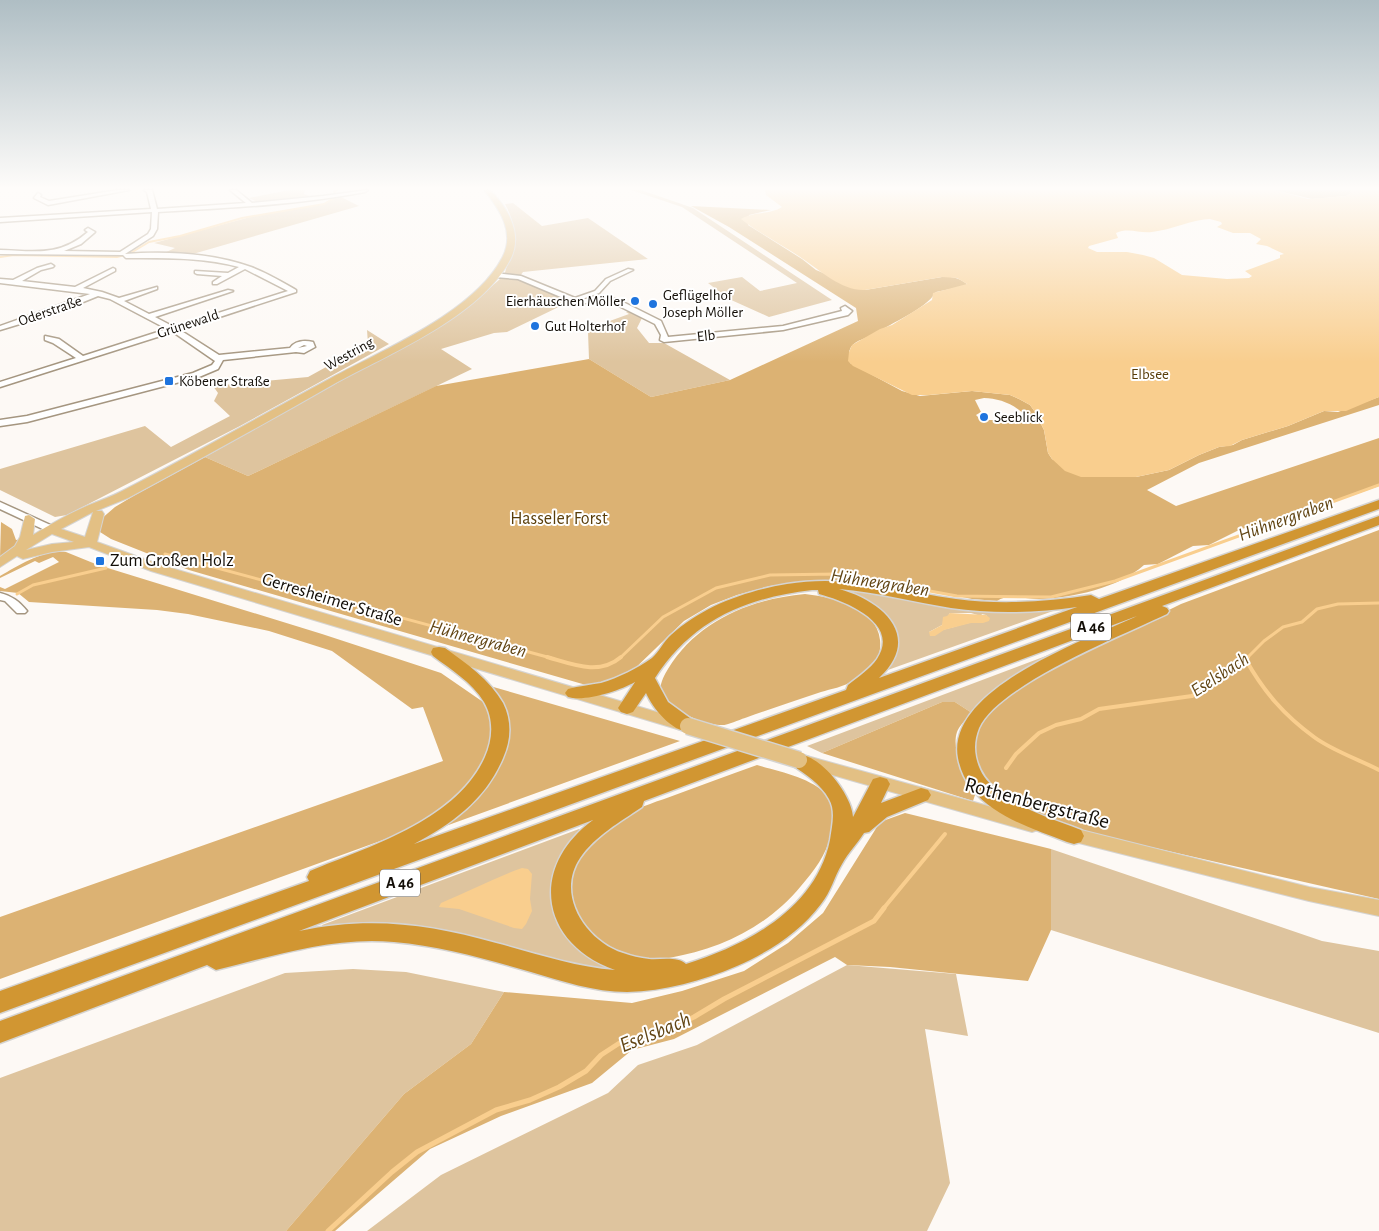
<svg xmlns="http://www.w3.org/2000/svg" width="1379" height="1231" font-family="'Alegreya Sans',sans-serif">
<rect width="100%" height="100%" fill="#fdf9f5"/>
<g fill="#dec49e" fill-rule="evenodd">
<path d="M289,190h16l-1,4 6,2 -51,7 -10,-5z"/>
<path d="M631,190h10l52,18 139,92 -63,17 -40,-18 -21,-16 34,-6 18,14 37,-8 -115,-76z"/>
<path d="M339,196l20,10 -173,50 -26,-1 15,-7 -21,-5 100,-27 70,-12z"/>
<path d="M513,203l29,23 46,-8 60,41 -125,13 -3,4 -15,-3c1,-7 5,-12 7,-19 6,-17 1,-35 -7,-50z"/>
<path d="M510,278l13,2 46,22 -62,30 -13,1 -53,16 31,20 -224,107 -43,-19 232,-130 35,-23 28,-25z"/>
<path d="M630,311l13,5 -6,12 12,15h15l66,37 -79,17 -62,-38 -1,-27 10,-4 -2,-2 33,-12 -3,-2z"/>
<path d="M367,330l22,14 -149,82 -173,89 -12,2 -55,-27v-21l145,-43 26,21 59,-31 -16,-15 4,-8 -5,-7 95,-9 60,-33z"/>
<path d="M821,586l103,14 126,8 3,3 -168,60 -2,-3 7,-9 -13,-47zM950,613h21l10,3 1,-2 4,1 2,3c-11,6 -9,3 -19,5 -14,3 -26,8 -40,9l13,-7z"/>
<path d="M1067,648c-32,19 -73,35 -95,65l-17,-11h-13l-120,51 -15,-7z"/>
<path d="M579,829l4,4 44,143 -138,-31 -166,-14 -1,-6z"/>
<path d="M1051,849l271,92 57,10v82l-328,-103z"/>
<path d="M847,965l109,9 12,62 -43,-7 25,154 -23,48h-560l74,-56 167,-82 30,-28 59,-20z"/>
<path d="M353,969l53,3 98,20 -33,52 -67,50 -118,137h-286v-153l285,-105z"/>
</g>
<g fill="#dcb273" fill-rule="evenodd">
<path d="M1274,190h77v3l-5,3 -34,3z"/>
<path d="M691,206l80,4 -22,5 -1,10 54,34 14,11 49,20 77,-13c10,-1 17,1 25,7l-2,2 -29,6c-11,18 -44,30 -61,42 -8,4 -19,6 -24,13 -3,5 -2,10 -1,16l52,28 18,5 52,-5 38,4 9,4 11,6 5,7 9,18 4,23 4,6 32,18 36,-2 16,2 33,-7 30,-15 20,-8 14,-2 9,-5 46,-14 36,-15 14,1 41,-15v8l-180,58 -52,27 29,16 203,-68v48l-90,32 -48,11 -32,16 -16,1 -35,18 -14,1c-26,23 -71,33 -105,34 -14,0 -31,-6 -42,2l-25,-2 -88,-18 -14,5 -36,-4 -39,1 -25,3 -33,9 -26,10 -27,16 -58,56 -30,9 -10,-1 -397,-115 -78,-31 -11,-7v-12l15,-13 20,-12 70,-38 43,19 188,-90 153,-27 62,38 79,-17 128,-59 -2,-13 -127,-81zM984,398c16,0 35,8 45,22h-48l-5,-5 5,-3 -6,-12z"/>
<path d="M1,522l11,7 4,11 6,-1 -11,12 -11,6z"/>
<path d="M1379,530v369l-281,-64 -81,-28 -28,-19 -18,-32 5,-28 12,-15 25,-22 30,-19 138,-68z"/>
<path d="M66,552l32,13 224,69 119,39 45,31 6,22 -2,21 -23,44 -30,23 -43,22 -394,143v-62l443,-156 -20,-54 -11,2 -80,-58 -63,-20 -81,-17 -31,-4 -128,-8 -11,-9 -18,-2v-4l5,2 54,-27 -6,-5 -14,6 -4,-2 -35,17v-2c20,-11 42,-26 66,-24z"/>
<path d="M805,594c27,3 72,13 75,46 1,8 -1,18 -6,25 -5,5 -15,13 -21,16 -10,6 -22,8 -32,11 -26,9 -51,17 -76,26 -7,2 -18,8 -25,7 -18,-1 -46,-14 -57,-28 -6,-8 0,-20 5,-28 29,-48 82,-70 137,-75z"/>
<path d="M490,686l190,55 -262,95c31,-23 91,-54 88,-99 0,-14 -11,-37 -16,-51z"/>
<path d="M942,702h13l17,11c-5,5 -13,13 -15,19 -6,17 8,49 18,63l-2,6 -151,-48z"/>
<path d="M757,765c23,7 54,12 71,31 11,12 7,25 3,39 -5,20 -17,36 -30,51 -34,41 -80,63 -132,72 -27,4 -62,-3 -80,-25 -32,-41 -22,-71 17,-102 6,-5 13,-12 20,-16 15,-9 33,-14 49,-20 27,-10 54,-20 82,-30z"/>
<path d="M905,813l146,36v81l-23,51 -138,-14 -43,-2 -12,-8 -161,82 -42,11 -40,33 -91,33 -71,33 -95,82h-49l118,-137 67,-50 33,-52 128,11 50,-12 62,-20 44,-28 35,-30 57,-91z"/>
</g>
<g fill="#f9ce8e" fill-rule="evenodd">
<path d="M765,190h509l34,9 38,-3 5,-3v-3h28v207l-33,14h-22l-36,15 -46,14 -12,6 -11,1 -20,8 -30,15 -33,7h-55l-16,-6 -13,-12 -4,-6 -4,-23 -9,-18 -5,-7 -11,-6 -9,-4 -38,-4 -43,4h-17l-59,-29 -5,-5 1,-9 3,-7 28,-16 12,-4 40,-25 1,-7 34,-9 -10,-6 -15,-1 -77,13c-23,1 -44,-19 -62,-31 -20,-14 -43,-25 -62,-40 12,-8 29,-4 41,-12l-16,-12zM1210,219l11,3 1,2 -5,3 16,6h17l11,6 -5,5 11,2 17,8 -4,1v3l-35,13 7,5 -3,2 -22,1 -45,-4 -28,-17 -11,-3 -16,-3h-30l-9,-4 1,-2 29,-8 -2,-5c13,-6 24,1 36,-1 19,-2 42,-13 58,-13z"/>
<path d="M950,613l36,2 4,3 -1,3 -6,2h-12l-27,7 -9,6h-5l-1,-4 13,-7 1,-8 4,-1z"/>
<path d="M522,868l6,1 4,5 -2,25 2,12 -6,13 -4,5 -8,-1 -55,-19 -20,-2 2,-4c27,-11 53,-25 81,-35z"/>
</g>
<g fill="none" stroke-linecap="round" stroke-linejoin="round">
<g stroke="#f9ce8e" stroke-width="2">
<path d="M337,190l-3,2 3,2"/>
<path d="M0,257l14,-2 103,2 12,-3 20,-12 31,-6 62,-18 82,-14 10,-6"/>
</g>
<g stroke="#f9ce8e" stroke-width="3">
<path d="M165,554l386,104"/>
<path d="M17,594l16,-9 73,-17"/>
<path d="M620,658l43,-41 53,-29 54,-13 67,-1 120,22 94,1 64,-16 264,-96"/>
<path d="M1247,658l17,-17 19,-14 19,-5 15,-13 21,-5 41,-1"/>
</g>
<g stroke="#f9ce8e" stroke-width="4">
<path d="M547,657c25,7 52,19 74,0"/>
<path d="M1246,660c18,32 38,55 68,77 19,14 44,22 65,33"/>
<path d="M1006,768l10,-14 23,-21 17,-8 25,-6 18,-10 93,-13 48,-31 8,-8"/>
<path d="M883,909l62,-75"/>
</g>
<path stroke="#f9ce8e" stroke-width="5" d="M328,1231l64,-59 25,-20 79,-42 34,-10 29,-13 27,-16 15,-16 20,-13 52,-15 21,-10 30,-18 150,-78 10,-13"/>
<g stroke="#a59680" stroke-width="3">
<g id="minor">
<path d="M118,190h11l-81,15 -14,-7 4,-5 3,2 -1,2 9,4z"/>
<path d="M144,190h8l5,19 89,-6 -16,-13h6l16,13 71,-7 45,-6 -3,2c-69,13 -137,16 -207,20l-1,17 -4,7 -28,18c41,-3 87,-1 126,13 16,6 31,15 45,23v2l-116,38 39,25 71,-7c5,-7 14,-8 23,-6l2,5 -11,6 -8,-1 -73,8 -5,9 -19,8 -172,45 -27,4v-6l27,-4 166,-43 19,-8 3,-4 -42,-29 -173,55v-5l76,-24 -23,-15 -8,-3v-4l14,3 24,17 84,-27 -57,-30 -12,-3 -42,17 -56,17v-4l90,-32 -90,-11v-4l13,1 24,-12 14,-4 3,2 -1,1 -12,3 -19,11 53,6 38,-19 2,1v2l-32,17 19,4 17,6 38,-11v2l-33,12 25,13 79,-24 5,1 -78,26 19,10 114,-36 -43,-22 -28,15h-4v-2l9,-6 -25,-2 -2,-1v-2l33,2 11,-6c-37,-10 -75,-9 -113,-9l-3,-3 -123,-1v-4c35,1 59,7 88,-18l-3,-2 3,-2 7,4 -14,12 -17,7 56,1 28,-18 3,-5 1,-17 -152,10v-4l151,-9 -4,-17zM304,345l3,1 -9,2z"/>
<path d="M628,269l5,1 -23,11 -11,12 -17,6h35l44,22 7,16 115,-11 59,-15 -1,-3 4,-2 7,5 -4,4 -65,15 -119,12 -4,-2 1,-5 -6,-11 -42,-21h-38l-57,-24 -23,-2 -3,-2 3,-2 26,3 54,22 20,-7 11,-12z"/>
<path d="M0,502l57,26 1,2 -5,3 -4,-1 -49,-23z"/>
<path d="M0,593c12,3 19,8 27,18l-2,2h-8l-12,-12 -5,-1z"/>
</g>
</g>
<g stroke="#d5d4d2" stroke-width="2">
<g id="major">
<path d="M484,190h6c17,17 33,43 21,68 -29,58 -122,96 -177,126 -68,39 -137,77 -206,114l-32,13h6l2,3 -7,28 64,23 526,156 3,4 -3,4 -5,1 -5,-1 -526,-158 -62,-24 -37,5 -29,7 -6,-3 -17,11v-10l15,-11 5,-9 5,-21 4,-1 6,4 -2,16c18,-11 37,-22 56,-30 12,-5 24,-9 35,-15 70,-36 138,-75 207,-112 52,-28 143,-66 171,-120 14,-26 -3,-49 -18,-68zM93,512l-8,25 -24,-8zM52,534l22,8 -22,2 -26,6z"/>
<path d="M807,756l225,62 6,2 3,5 -3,5 -6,2 -231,-66 -2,-4 2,-4z"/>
<path d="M1065,826l244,61 70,13v16l-70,-15 -250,-63 -3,-5 3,-5z"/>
</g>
</g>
<g stroke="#d5d4d2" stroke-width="3">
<g id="highway">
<path d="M1379,500v9l-1379,504v-22l309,-110 -2,-4 3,-6c60,-25 147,-51 175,-114 8,-18 9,-38 -1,-55 -12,-20 -34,-33 -51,-46l-2,-4 2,-4 6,-1 6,1c22,16 44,31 58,55 9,18 8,37 0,55 -17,41 -51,66 -89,86l432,-154 2,-5c10,-8 22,-16 29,-26 24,-36 -32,-58 -58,-65l-1,-4h-6c-67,8 -119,30 -157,88l13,24 26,19 3,5 -3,5c-19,5 -41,-22 -48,-38l-13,19 -6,2 -6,-2 -3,-4 17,-26c-16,9 -50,20 -67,15l-3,-4 3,-4c11,-3 22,-4 33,-6 17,-5 37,-15 51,-25 7,-6 12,-17 19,-23 32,-29 74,-44 116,-51 60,-10 111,7 169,15 45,6 90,3 135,-4l8,4zM839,589c38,3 75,13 112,19 42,6 84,5 126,-1l-198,71c44,-41 4,-77 -40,-89z"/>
<path d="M1379,516v9l-217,81 5,2 2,3 -2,3c-44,21 -169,71 -188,114 -4,10 -5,19 -3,29 3,14 9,23 20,32 25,21 56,30 85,41l3,6 -3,6 -7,2 -7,-2c-25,-10 -51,-18 -73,-33 -18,-12 -32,-29 -36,-51 -13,-69 130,-119 179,-142l-493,185 -2,6c-22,15 -47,29 -62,51 -25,37 6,83 43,95 8,3 17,5 26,6 12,1 28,-3 37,5 61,-19 130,-55 144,-124 2,-14 6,-29 -1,-41 -8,-15 -24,-25 -37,-34l-3,-5 3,-5c24,-7 60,39 61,62l20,-38 7,-2 7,2 3,5 -9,19 40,-15 7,2 3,5 -3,5 -41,17 -18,15 -5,1c-7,11 -16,20 -22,31 -8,13 -11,28 -21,40 -21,28 -52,48 -84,62 -35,15 -72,25 -110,26 -33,0 -65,-11 -96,-20 -45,-13 -90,-26 -137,-30 -60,-6 -120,14 -178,28l-9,-5 -207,78v-22zM593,820c-65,48 -52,124 22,150 -40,-3 -80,-17 -119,-27 -67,-19 -127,-27 -197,-12z"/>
</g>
</g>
<use href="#minor" fill="#fff" fill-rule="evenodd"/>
<use href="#major" fill="#e3c084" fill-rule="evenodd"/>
<use href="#highway" fill="#d19632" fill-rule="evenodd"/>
<g stroke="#d5d4d2" stroke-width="19" stroke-linecap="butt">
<path id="major-bridge" d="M688,726l111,34"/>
</g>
<use href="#major-bridge" stroke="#e3c084" stroke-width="16"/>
</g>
<linearGradient id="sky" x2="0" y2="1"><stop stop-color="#afbec4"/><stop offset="0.52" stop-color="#fefcfa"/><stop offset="1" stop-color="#fefcfa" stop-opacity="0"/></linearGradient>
<rect width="1379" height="362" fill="url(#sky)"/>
<g fill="#1e74de" stroke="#fff" stroke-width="2">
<circle cx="635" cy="301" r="5"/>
<circle cx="653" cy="304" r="5"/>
<circle cx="535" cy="326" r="5"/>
<rect x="164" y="376" width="10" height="10" rx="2.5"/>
<circle cx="984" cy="417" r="5"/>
<rect x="95" y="556" width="10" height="10" rx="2.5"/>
</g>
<g text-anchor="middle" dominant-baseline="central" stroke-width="4" stroke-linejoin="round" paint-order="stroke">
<g font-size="15" fill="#130e07" stroke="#fff" text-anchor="start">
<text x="663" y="295">Geflügelhof<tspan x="663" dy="17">Joseph Möller</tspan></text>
<text x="625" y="301" text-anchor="end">Eierhäuschen Möller</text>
<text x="545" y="326">Gut Holterhof</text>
<text x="179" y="381">Köbener Straße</text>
<text x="994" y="417">Seeblick</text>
</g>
<g font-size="15" fill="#130e07" stroke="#fff">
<text transform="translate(50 311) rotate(-19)">Oderstraße</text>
<text transform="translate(188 324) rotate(-18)">Grünewald</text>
<text transform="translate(706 336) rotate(-6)">Elb</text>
<text transform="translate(349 354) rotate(-29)">Westring</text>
</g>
<g font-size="15" fill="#593d09" stroke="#fff">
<text x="1150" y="374">Elbsee</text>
</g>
<g fill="#fff" stroke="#5a5651" stroke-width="1">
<rect x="1071" y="613.5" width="40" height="27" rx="4"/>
<rect x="380" y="869.5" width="40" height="27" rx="4"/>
</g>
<g font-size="16" font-weight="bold" fill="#130e07">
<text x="1091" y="627">A 46</text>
<text x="400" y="883">A 46</text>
</g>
<g font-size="18" fill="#593d09" stroke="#fff">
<text x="559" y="519">Hasseler Forst</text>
</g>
<g font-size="18" fill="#130e07" stroke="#fff" text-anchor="start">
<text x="110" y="561">Zum Großen Holz</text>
</g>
<g font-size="18" fill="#130e07" stroke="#fff">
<text transform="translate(332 600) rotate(17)">Gerresheimer Straße</text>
</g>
<g font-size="19" font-style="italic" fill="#624514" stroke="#fff">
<text transform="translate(1286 519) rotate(-20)">Hühnergraben</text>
<text transform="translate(880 583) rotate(9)">Hühnergraben</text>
<text transform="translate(478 639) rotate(15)">Hühnergraben</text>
<text transform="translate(1220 675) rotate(-33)">Eselsbach</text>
</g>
<g font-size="21" fill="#130e07" stroke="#fff">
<text transform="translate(1037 803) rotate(15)">Rothenbergstraße</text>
</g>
<g font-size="22" font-style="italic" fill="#624514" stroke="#fff">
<text transform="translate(655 1032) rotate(-22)">Eselsbach</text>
</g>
</g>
</svg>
